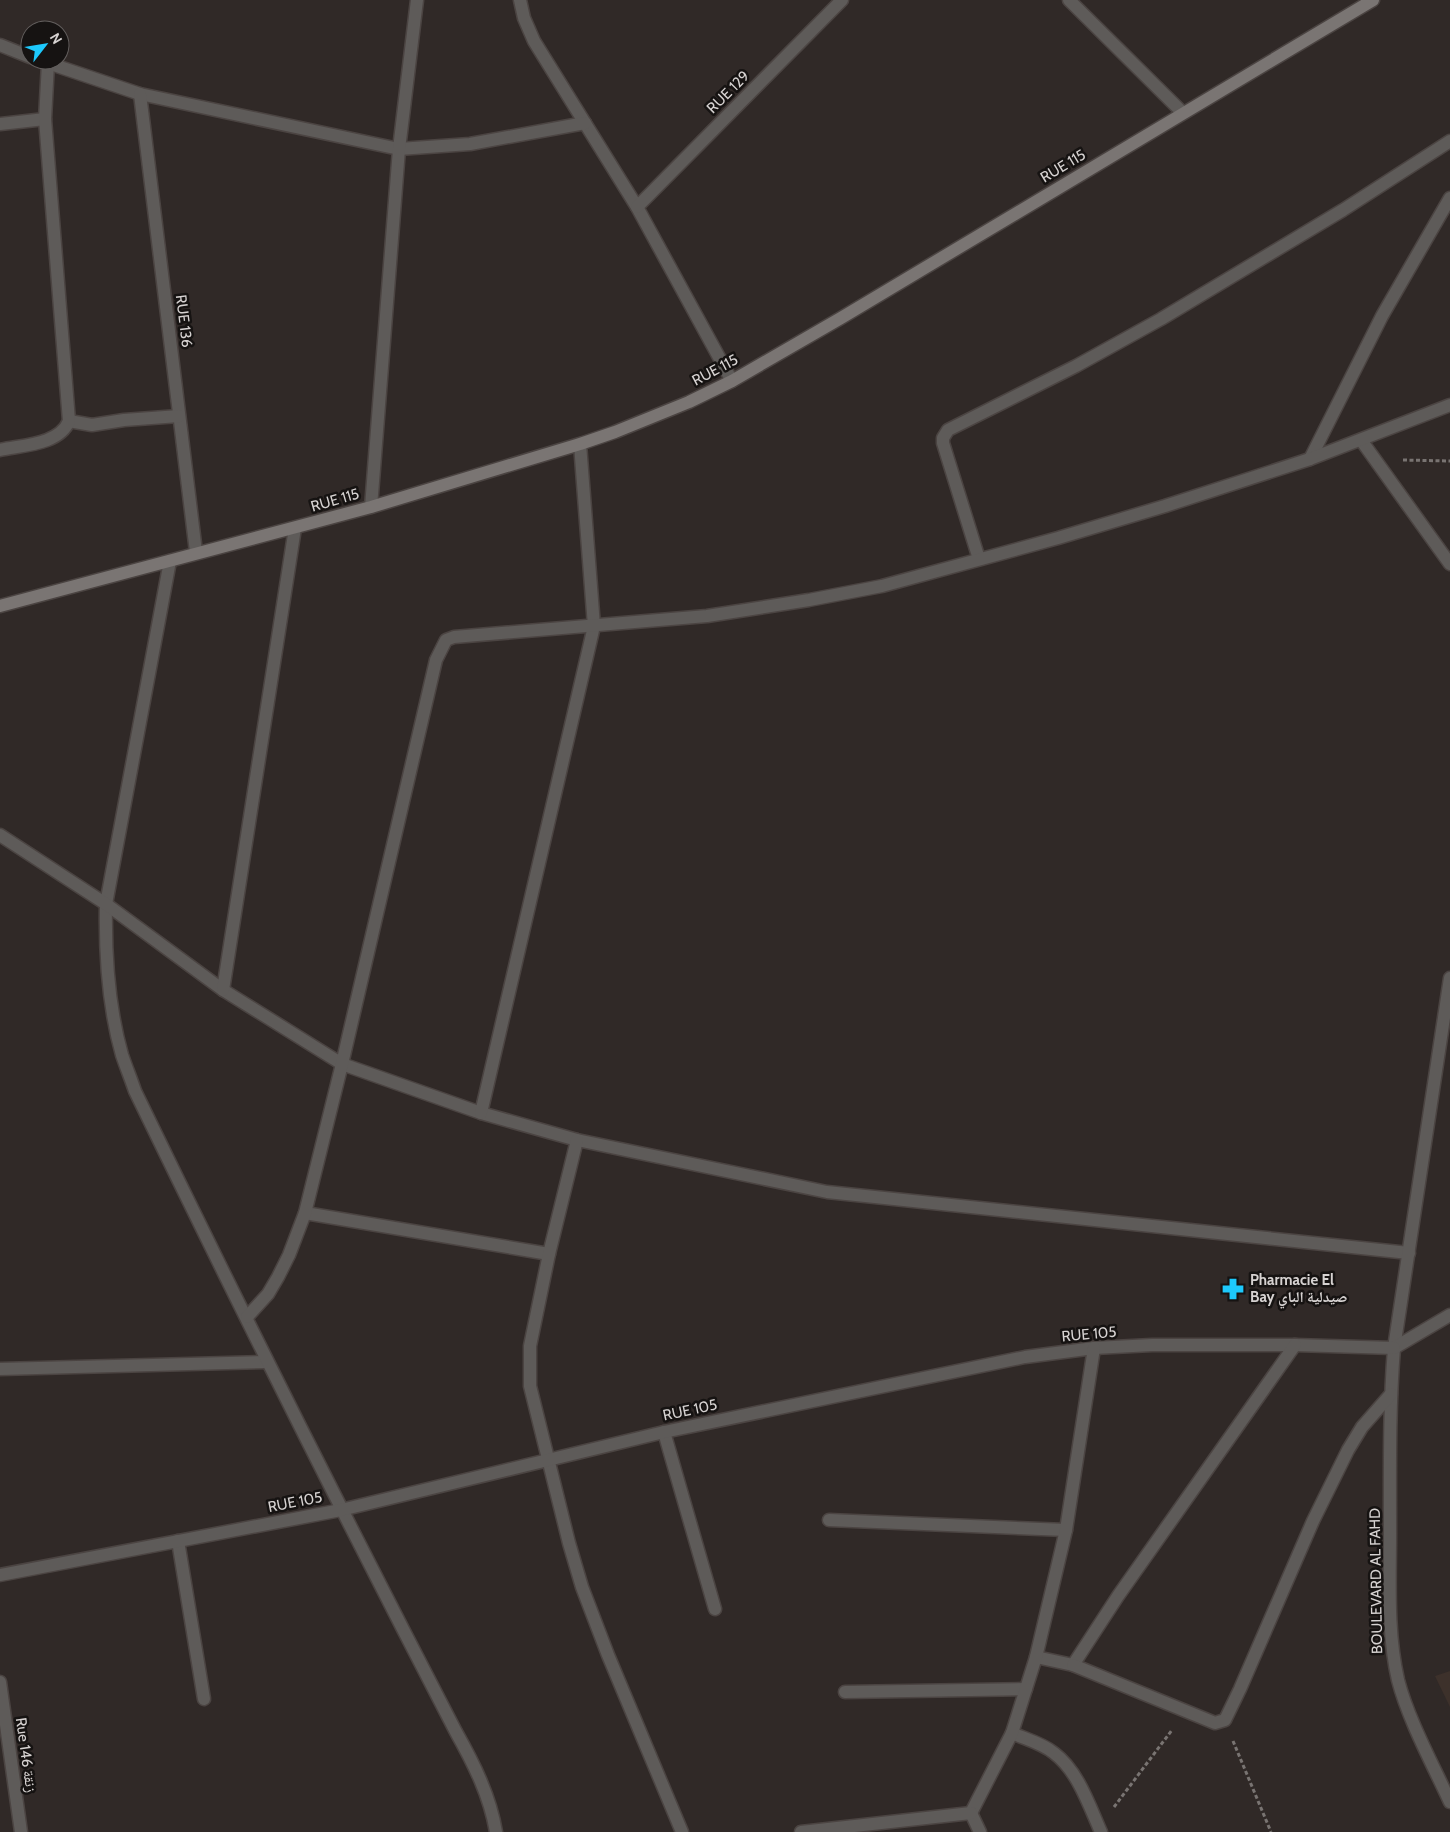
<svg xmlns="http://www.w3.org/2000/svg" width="1450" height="1832" font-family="Cabin,'Noto Naskh Arabic',sans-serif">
<rect width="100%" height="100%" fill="#302927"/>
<path fill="#3d312b" d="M1450,1671v36l-15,-31z"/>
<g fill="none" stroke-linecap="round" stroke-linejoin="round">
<g stroke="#4b4442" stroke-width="15">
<g id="lane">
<path d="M0,124l45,-5"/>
<path d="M305,1213l244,41"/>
<path d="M0,1369l267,-7"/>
<path d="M664,1432l51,177"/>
<path d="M178,1541l26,158"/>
</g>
</g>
<g stroke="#4b4442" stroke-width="15">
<g id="street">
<path d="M520,0l4,18 10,23 103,166 95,174"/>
<path d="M1069,0l114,113"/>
<path d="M0,45l30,12"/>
<path d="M39,60l101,34 259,55 71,-5 115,-21"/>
<path d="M140,94l56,458"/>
<path d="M637,207l205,-207"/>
<path d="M69,421l23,4 32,-5 55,-4"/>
<path d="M1361,440l89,124"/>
<path d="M0,450c22,-5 59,-5 69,-29l-24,-302 3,-56"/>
<path d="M1310,459l72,-143 68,-118"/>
<path d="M371,507l28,-358 18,-149"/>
<path d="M979,559l-36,-116v-5l5,-8 128,-64 85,-47 182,-109 107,-69"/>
<path d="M170,561l-64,343c-1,50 2,102 16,151 4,12 9,24 13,36 104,215 211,429 321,641 18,32 34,64 40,100"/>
<path d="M0,835l106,69 117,86 119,74 139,49 96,27 250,52 582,61"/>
<path d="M1450,978l-56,370c-5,62 -4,123 -4,185 0,49 -3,99 8,147 10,39 35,85 52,122"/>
<path d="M223,990l72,-462"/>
<path d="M481,1113l113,-487 -14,-182"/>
<path d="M577,1140l-28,114 -19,92v40l39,157 13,44 26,68 74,177"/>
<path d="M247,1317l21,-23 10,-17 11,-22 16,-42 37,-149 94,-404 10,-20 8,-3 253,-21 102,-16 73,-14 176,-48 107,-32 145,-47 140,-54"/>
<path d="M1394,1348l56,-33"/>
<path d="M829,1520l237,10"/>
<path d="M0,1575l341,-65 323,-78 361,-75 69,-9 58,-3h143l99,3"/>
<path d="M1036,1657l37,8 45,-69 177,-251"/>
<path d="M1073,1665l142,58 10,-3 15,-31 73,-168 35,-71 14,-23 29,-33"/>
<path d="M0,1682l21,150"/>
<path d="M845,1692l181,-3"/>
<path d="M1012,1733c13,6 30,10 42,20 24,18 35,52 47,79"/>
<path d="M971,1813l41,-80 24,-76 30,-127 28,-182"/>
<path d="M971,1813l9,19"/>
<path d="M801,1832l170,-19"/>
</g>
</g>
<g stroke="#4b4442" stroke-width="15">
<path id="secondary" d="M0,606l371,-99 209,-63 35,-12 74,-30 43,-21 109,-63 532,-318"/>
</g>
<g stroke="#797472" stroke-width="3" stroke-dasharray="4 2.5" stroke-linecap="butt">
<path d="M1403,460l47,1"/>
<path d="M1233,1741l38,91"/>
<path d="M1114,1807l58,-77"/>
</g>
<use href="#lane" stroke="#5e5b59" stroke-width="12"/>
<use href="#street" stroke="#5e5b59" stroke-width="12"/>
<use href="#secondary" stroke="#7a7573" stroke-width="12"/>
</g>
<defs>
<g id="pharmacy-bare" transform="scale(1.725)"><path d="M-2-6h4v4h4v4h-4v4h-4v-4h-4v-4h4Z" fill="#1dc9fc" stroke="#161312" stroke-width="2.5" paint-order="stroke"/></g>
</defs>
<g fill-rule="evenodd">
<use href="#pharmacy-bare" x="1233" y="1289"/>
</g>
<g text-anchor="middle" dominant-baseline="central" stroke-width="5" stroke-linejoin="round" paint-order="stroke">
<g font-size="15" fill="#d6d2d1" stroke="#161312">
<text transform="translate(728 92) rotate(-45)">RUE 129</text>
<text transform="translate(1063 166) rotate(-31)">RUE 115</text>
<text transform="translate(184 321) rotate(83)">RUE 136</text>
<text transform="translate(715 370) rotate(-28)">RUE 115</text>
<text transform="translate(335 500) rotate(-16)">RUE 115</text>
<text transform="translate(1089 1334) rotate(-5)">RUE 105</text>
<text transform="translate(690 1410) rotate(-12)">RUE 105</text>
<text transform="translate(295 1502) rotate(-11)">RUE 105</text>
<text transform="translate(1376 1581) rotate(-91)">BOULEVARD AL FAHD</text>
<text transform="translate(26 1755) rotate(82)">Rue 146 زنقة</text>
</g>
<g font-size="15" font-weight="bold" fill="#d6d2d1" stroke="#161312" text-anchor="start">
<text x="1250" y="1280">Pharmacie El<tspan x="1250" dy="17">Bay صيدلية الباي</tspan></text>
</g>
</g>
<g transform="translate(45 45) rotate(59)"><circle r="24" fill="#161312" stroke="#635f5e"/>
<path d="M0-4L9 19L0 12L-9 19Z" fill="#1dc9fc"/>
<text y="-8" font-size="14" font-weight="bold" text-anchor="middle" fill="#d6d2d1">N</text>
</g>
</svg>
